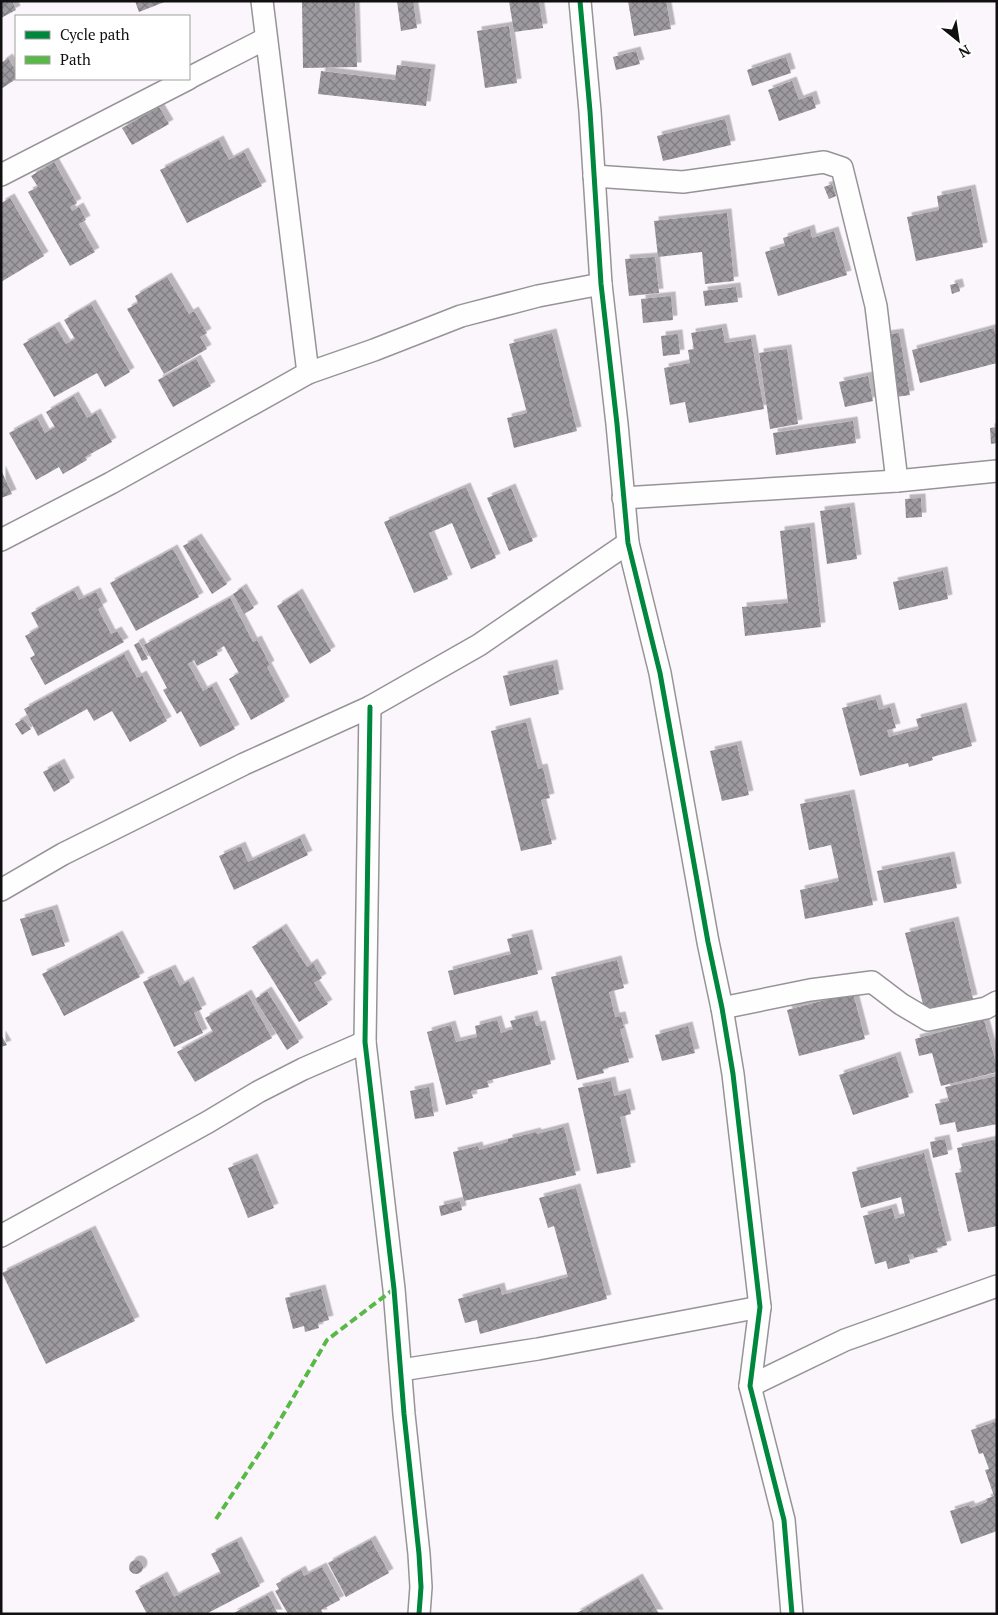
<svg xmlns="http://www.w3.org/2000/svg" width="998" height="1615" font-family="'PT Serif',serif">
<defs>
<pattern id="building-cross-hatch" width="8" height="8" patternUnits="userSpaceOnUse" patternTransform="scale(1.25)"><rect width="8" height="8" fill="#9e9ba0"/><path d="M0 0l8 8M0 8l8-8" fill="none" stroke="#7f7d81"/></pattern>
<filter id="shadow"><feDropShadow dx="4.5" dy="-4.5" stdDeviation="0" flood-color="#0004"/></filter>
</defs>
<rect width="100%" height="100%" fill="#fbf6fc"/>
<g fill="url(#building-cross-hatch)" filter="url(#shadow)">
<path d="M1,1h11l4,9 -15,8z"/>
<path d="M135,1h32l-28,11z"/>
<path d="M302,1h53l2,66 -54,1z"/>
<path d="M397,1h16l4,27 -16,3z"/>
<path d="M509,1h30l4,27 -29,4z"/>
<path d="M628,1h38l5,28 -37,7z"/>
<path d="M509,26l8,57 -32,5 -8,-57z"/>
<path d="M636,51l4,13 -24,6 -3,-13z"/>
<path d="M786,57l5,16 -39,13 -5,-16z"/>
<path d="M8,58l8,13v8l-15,10v-26z"/>
<path d="M397,65l34,4 -5,37 -108,-12 3,-23 74,9z"/>
<path d="M792,81l7,19 13,-5 4,13 -37,13 -11,-31z"/>
<path d="M159,107l10,17 -37,21 -10,-17z"/>
<path d="M725,119l6,26 -68,16 -6,-25z"/>
<path d="M219,140l10,20 15,-8 18,34 -75,37 -27,-53z"/>
<path d="M54,162l23,41 -7,4 2,4 7,-4 7,13 -7,4 16,28 -25,14 -42,-74 10,-5 -7,-11z"/>
<path d="M832,184l4,12 -7,3 -5,-12z"/>
<path d="M971,189l12,58 -67,14 -9,-44 32,-7 -2,-14z"/>
<path d="M10,198l34,58 -43,26v-79z"/>
<path d="M727,213l7,68 -29,3 -3,-32 -44,5 -4,-36z"/>
<path d="M810,229l2,9 22,-7 13,44 -69,21 -13,-44 20,-6 -2,-8z"/>
<path d="M655,257l4,36 -30,3 -4,-37z"/>
<path d="M167,277l22,37 5,-3 13,22 -7,4 7,12 -43,25 -37,-65 11,-6 -3,-7z"/>
<path d="M958,283l2,8 -8,3 -2,-9z"/>
<path d="M736,287l2,15 -33,4 -2,-15z"/>
<path d="M671,296l2,24 -30,3 -2,-24z"/>
<path d="M91,304l39,68 -25,15 -8,-14 -43,24 -31,-53 32,-18 11,18 9,-5 -11,-19z"/>
<path d="M722,328l3,15 26,-4 13,70 -75,14 -4,-21 -15,3 -6,-37 26,-5 -2,-13 6,-1 -3,-16z"/>
<path d="M994,328l3,12v23l-77,20 -8,-33z"/>
<path d="M552,333l25,98 -63,17 -7,-30 20,-5 -18,-69z"/>
<path d="M899,333l11,62 -14,2 -12,-62z"/>
<path d="M678,334l2,20 -17,2 -2,-20z"/>
<path d="M787,349l11,75 -28,5 -11,-76z"/>
<path d="M196,359l15,27 -38,21 -15,-27z"/>
<path d="M868,376l5,25 -28,6 -6,-25z"/>
<path d="M74,396l13,22 9,-5 16,29 -27,15 2,3 -24,14 -4,-7 -23,13 -27,-47 28,-15 8,15 10,-6 -9,-15z"/>
<path d="M853,421l3,22 -80,12 -3,-22z"/>
<path d="M997,427v16l-6,1 -1,-16z"/>
<path d="M1,470l11,24 -11,4z"/>
<path d="M466,487l30,71 -25,11 -19,-46 -23,10 19,46 -34,14 -30,-71z"/>
<path d="M511,488l22,53 -24,10 -22,-53z"/>
<path d="M921,498l1,19 -16,1 -1,-19z"/>
<path d="M850,507l7,52 -30,5 -7,-53z"/>
<path d="M810,527l11,100 -76,9 -3,-29 46,-4 -8,-72z"/>
<path d="M197,538l30,46 -15,10 -29,-48z"/>
<path d="M173,549l26,48 -63,34 -26,-48z"/>
<path d="M943,571l5,28 -49,11 -6,-28z"/>
<path d="M242,588l12,20 -10,6 -11,-20z"/>
<path d="M74,590l5,10 17,-8 7,14 -5,3 13,25 6,-3 7,11 -79,43 -15,-27 5,-3 -10,-19 14,-8 -8,-15z"/>
<path d="M298,593l33,58 -21,13 -33,-58z"/>
<path d="M230,598l23,44 4,-2 13,25 -3,2 18,34 -34,19 -22,-41 10,-6 -15,-27 -8,5 2,4 -21,11 -3,-6 -6,4 15,27 9,-5 23,43 -35,18 -19,-36 -4,3 -14,-24 4,-2 -23,-43z"/>
<path d="M139,642l9,17 -6,2 -8,-16z"/>
<path d="M124,654l13,24 5,-3 25,46 -37,21 -18,-31 -18,10 -7,-12 -49,27 -14,-27z"/>
<path d="M553,664l6,30 -49,12 -7,-30z"/>
<path d="M876,699l3,11 11,-3 6,21 -9,2 2,7 30,-8 -3,-10 46,-12 10,39 -40,11 1,3 -24,7 -1,-4 -48,13 -18,-68z"/>
<path d="M23,719l8,10 -9,6 -7,-11z"/>
<path d="M526,722l12,47 5,-1 7,30 -9,2 11,44 -31,7 -30,-120z"/>
<path d="M737,745l12,50 -27,6 -12,-50z"/>
<path d="M60,763l10,19 -16,10 -11,-20z"/>
<path d="M850,794l23,111 -68,14 -5,-29 39,-9 -8,-36 -22,5 -9,-46z"/>
<path d="M300,838l8,17 -74,35 -15,-34 22,-10 7,16z"/>
<path d="M950,856l7,32 -73,15 -7,-32z"/>
<path d="M53,909l12,37 -33,10 -12,-37z"/>
<path d="M954,921l19,78 -48,13 -20,-79z"/>
<path d="M282,928l25,39 6,-4 9,15 -8,5 14,21 -29,18 -47,-75z"/>
<path d="M528,934l10,40 -84,21 -6,-24 63,-17 -4,-15z"/>
<path d="M118,935l22,42 -76,39 -22,-42z"/>
<path d="M617,960l7,28 -15,4 6,25 6,-1 3,12 -4,1 9,33 -26,7 1,4 -27,7 -26,-103z"/>
<path d="M171,969l9,17 9,-5 13,28 -8,4 9,20 -29,14 -31,-65z"/>
<path d="M267,991l32,51 -12,8 -32,-51z"/>
<path d="M853,993l12,46 -66,17 -12,-46z"/>
<path d="M247,994l25,44 -77,44 -18,-30 36,-20 -8,-14z"/>
<path d="M533,1015l3,11 5,-1 10,39 -64,17 2,6 -18,4 2,7 -27,7 -19,-73 24,-7 5,17 21,-5 -2,-11 22,-6 4,13 12,-4 -3,-8z"/>
<path d="M984,1020l13,46v6l-56,14 -9,-33 -13,3 -4,-17z"/>
<path d="M688,1026l7,27 -33,8 -7,-26z"/>
<path d="M1,1035l6,10 -6,2z"/>
<path d="M896,1056l13,41 -56,18 -14,-40z"/>
<path d="M997,1076v48l-40,8 -2,-10 -15,3 -5,-21 14,-3 -4,-14z"/>
<path d="M611,1081l3,15 12,-3 5,21 -11,3 11,50 -34,7 -19,-86z"/>
<path d="M429,1087l5,29 -19,3 -5,-28z"/>
<path d="M564,1127l12,48 -112,26 -11,-49 25,-6 1,4 29,-8v-3l28,-7 1,2z"/>
<path d="M945,1139l3,15 -15,4 -3,-16z"/>
<path d="M997,1139v87l-29,6 -13,-59 7,-1 -5,-24z"/>
<path d="M924,1153l23,92 -11,3 2,4 -24,6 -1,-4 -5,1 2,8 -22,6 -2,-8 -11,3 -12,-48 29,-8 3,11 10,-3 -4,-19 -40,11 -9,-36z"/>
<path d="M253,1158l21,50 -26,10 -20,-50z"/>
<path d="M576,1188l31,111 -127,35 -3,-14 -12,3 -7,-24 42,-12 2,8 66,-18 -14,-51 -6,2 -9,-30z"/>
<path d="M460,1201l2,9 -21,6 -2,-10z"/>
<path d="M91,1230l44,91 -89,43 -44,-91z"/>
<path d="M321,1289l8,31 -11,3 1,5 -14,4 -1,-6 -11,3 -8,-31z"/>
<path d="M997,1421v110l-36,13 -11,-33 19,-6 2,3 16,-6 -1,-3 8,-3 -9,-26 4,-1 -6,-16 -4,1 -8,-24z"/>
<path d="M371,1540l18,33 -43,24 -18,-34z"/>
<path d="M237,1541l23,45 -54,28h-59l-12,-23 28,-15 11,21 47,-24 -10,-19z"/>
<circle cx="136" cy="1567" r="7"/>
<path d="M322,1567l18,33 -19,10 2,4h-35l-13,-23 4,-2 -3,-5 25,-14 3,6z"/>
<path d="M638,1578l21,36h-84z"/>
<path d="M268,1595l10,19h-46z"/>
</g>
<g fill="none" stroke-linecap="round" stroke-linejoin="round">
<g stroke="#969496" stroke-width="24">
<g id="street">
<path d="M262,1l46,372"/>
<path d="M580,1l10,110 11,173 16,140 11,119 32,130 48,269 14,66 11,66 27,233 -10,79 34,134 8,94"/>
<path d="M189,78l76,-39"/>
<path d="M1,175l187,-96"/>
<path d="M594,176l89,6 141,-20 18,6 34,138 21,175"/>
<path d="M623,498l274,-17 100,-10"/>
<path d="M1,540l110,-57 197,-110 66,-23 87,-34 77,-20 63,-12"/>
<path d="M370,707l-5,335 29,247 10,125 15,140 2,33 -2,27"/>
<path d="M1,890l62,-36 181,-90 126,-57 109,-62 149,-102"/>
<path d="M722,1008l88,-18 62,-8 29,22 27,16 58,-12 11,-6"/>
<path d="M1,1236l207,-114 50,-30 45,-23 62,-27"/>
<path d="M401,1370l137,-21 222,-42"/>
<path d="M750,1386l95,-46 152,-54"/>
</g>
</g>
<use href="#street" stroke="#fefeff" stroke-width="21"/>
<path stroke="#58b947" stroke-width="4" stroke-dasharray="8 4" stroke-linecap="butt" d="M216,1519l54,-82 57,-97 67,-51"/>
<g stroke="#fff" stroke-width="8">
<g id="cycleway">
<path d="M580,1l10,110 11,173 16,140 11,119 32,130 48,269 14,66 11,66 27,233 -10,79 34,134 8,94"/>
<path d="M370,707l-5,335 29,247 10,125 15,140 2,33 -2,27"/>
</g>
</g>
<use href="#cycleway" stroke="#00873e" stroke-width="5"/>
</g>
<rect width="998" height="1615" fill="none" stroke="#101010" stroke-width="5"/>
<rect x="15" y="15" width="175" height="65" fill="#ffffff" stroke="#9f9f9f"/>
<rect x="25" y="31" width="25" height="8" fill="#00873e" stroke="#9f9f9f"/>
<text x="60" y="40" font-size="15" fill="#101010">Cycle path</text>
<rect x="25" y="56" width="25" height="8" fill="#58b947" stroke="#9f9f9f"/>
<text x="60" y="65" font-size="15" fill="#101010">Path</text>
<g transform="translate(958 40) rotate(150)" stroke="#ffffff" stroke-width="4" paint-order="stroke">
<path d="M0-4L9 19L0 12L-9 19Z" fill="#101010"/>
<text y="-8" font-size="14" font-weight="bold" text-anchor="middle" fill="#101010">N</text>
</g>
</svg>
